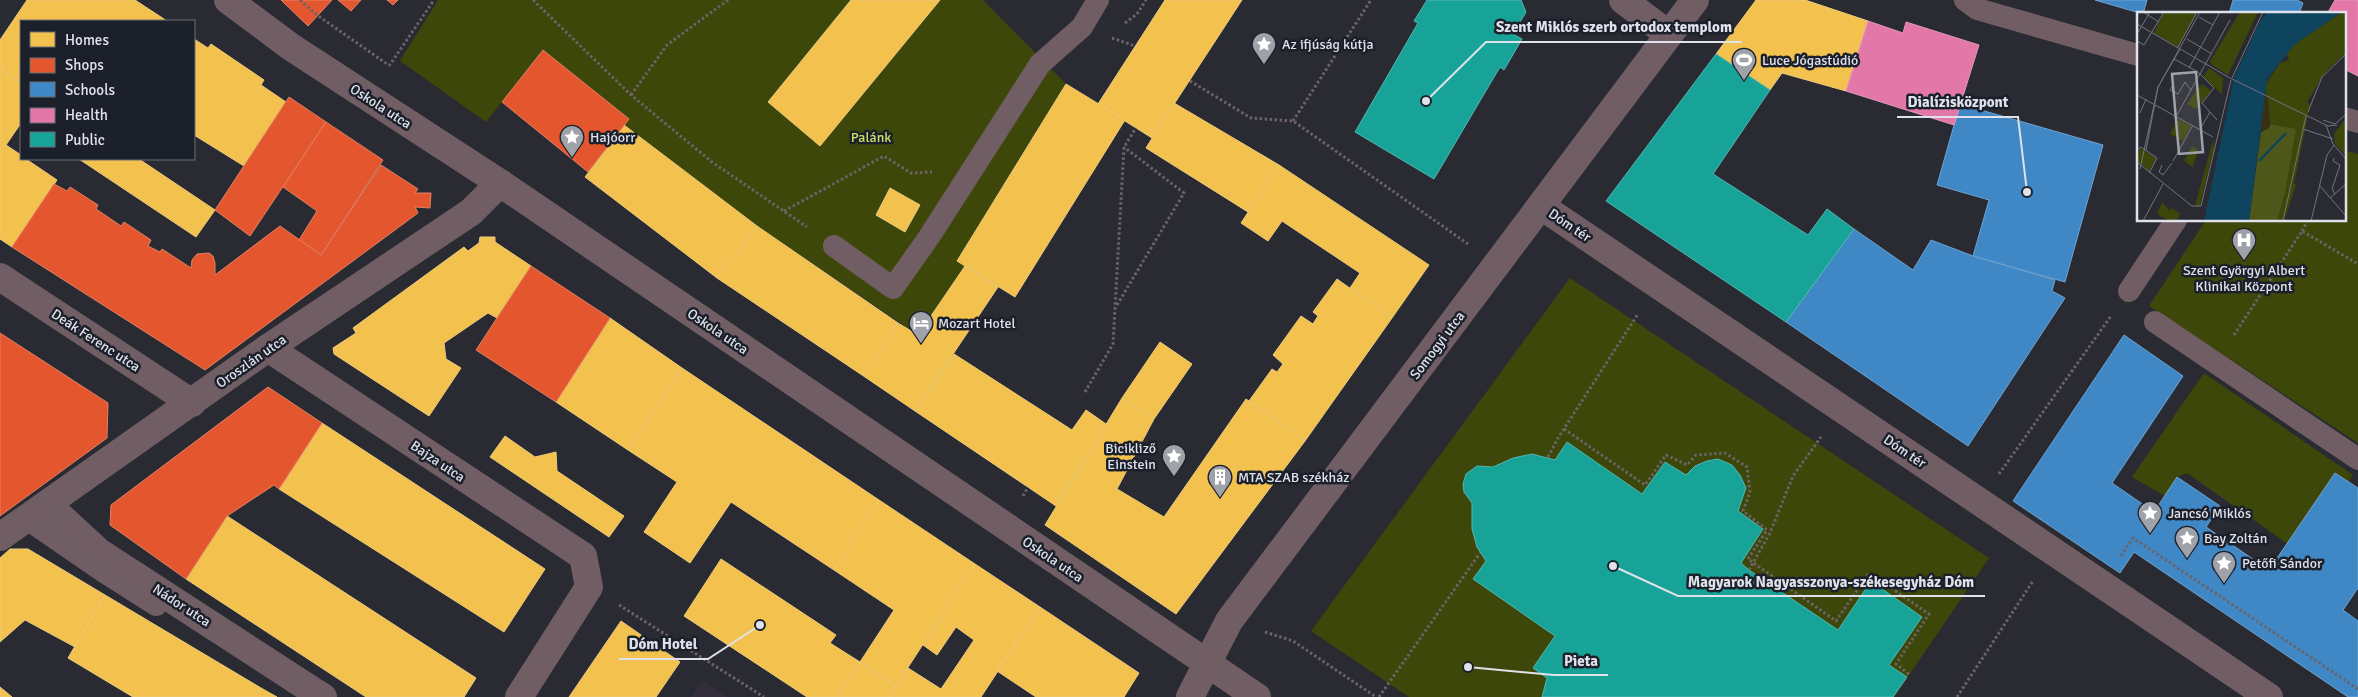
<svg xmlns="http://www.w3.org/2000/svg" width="2358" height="697" font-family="Signika,sans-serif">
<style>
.education{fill:#342d3c}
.green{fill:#3e470a}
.homes{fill:#f2c14e;stroke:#eccb7d}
.shops{fill:#e4572e;stroke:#e28166}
.schools{fill:#3f88c5;stroke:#6fa3d0}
.health{fill:#e377a8;stroke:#e297bc}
.public{fill:#17a398;stroke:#53b6b1}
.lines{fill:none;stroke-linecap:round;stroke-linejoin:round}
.path{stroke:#6c6268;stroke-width:3;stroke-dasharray:2.5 2.5;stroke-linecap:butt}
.service{stroke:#705e64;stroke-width:22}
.pedestrian{stroke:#705e64;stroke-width:28}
.minor{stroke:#705e64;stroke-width:28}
.labels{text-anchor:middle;stroke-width:5;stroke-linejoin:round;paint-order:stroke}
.poi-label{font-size:14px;fill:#dfe2ea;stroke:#1c202b;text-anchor:start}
.street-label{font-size:14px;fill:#dfe2ea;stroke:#1c202b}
.park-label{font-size:14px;fill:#c9e067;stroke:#1c202b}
.inset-river{fill:none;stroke:#0e445d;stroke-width:2.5}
.inset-road{fill:none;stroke:#72747c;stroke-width:1}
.view{fill:#a0a2aa;fill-opacity:0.15;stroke:#a0a2aa;stroke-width:2.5}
.inset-edge{fill:none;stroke:#dfe2ea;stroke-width:2.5}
.leader{fill:none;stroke:#dfe2ea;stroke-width:2}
.callout-dot{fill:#dfe2ea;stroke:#1c202b;stroke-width:2}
.callout-label{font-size:15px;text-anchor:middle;font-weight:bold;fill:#dfe2ea;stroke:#1c202b;stroke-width:5;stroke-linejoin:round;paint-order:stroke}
</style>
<rect width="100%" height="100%" fill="#2a2b32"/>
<path class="education" d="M702 680 728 697H691Z"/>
<g class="green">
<path d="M438 0H983L1066 84 957 261 965 266 918 335 757 226 624 125 629 119 543 50 486 122 400 61Z"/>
<path d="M2344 150 2358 154V443L2149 306 2206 220H2344Z"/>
<path d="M1570 278 1989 558 1894 697H1409L1311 631Z"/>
<path d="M2204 373 2353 475 2302 554 2187 473 2177 477 2165 496 2132 477Z"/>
</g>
<g class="homes">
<path d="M27 0H135L167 21H21V83L0 69V40Z"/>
<path d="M851 0H940L820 146 768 102Z"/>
<path d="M1165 0H1242L1152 138 1098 104Z"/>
<path d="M1756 0H1805L1868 21 1846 91 1782 73 1770 90 1716 54Z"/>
<path d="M194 39 208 48 211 44 264 80 261 85 286 102 244 166 194 135Z"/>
<path d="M0 69 21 83V123L6 145 21 155V159H26L57 180 12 247 0 239Z"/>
<path d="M1066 84 1125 120 1015 297 957 261Z"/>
<path d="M1174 103 1279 165 1248 212 1146 148Z"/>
<path d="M624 125 757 226 717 278 585 177Z"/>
<path d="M79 159H139L215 210 196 237Z"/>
<path d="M1279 165 1429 265 1392 318 1350 288 1360 273 1282 221 1268 241 1241 223Z"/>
<path d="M890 188 920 205 905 232 876 215Z"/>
<path d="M757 226 898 323 862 375 717 278Z"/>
<path d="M480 237H495V242L531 266 497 318 488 313 444 343 446 359 461 368 429 416 334 354 333 348 356 333 353 328 464 247 468 251 479 243Z"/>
<path d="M965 266 998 287 915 411 862 375 898 323 918 335Z"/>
<path d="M1337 279 1392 318 1305 441 1249 401 1272 369 1277 372 1283 364 1273 355 1301 316 1313 324 1318 316 1313 312Z"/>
<path d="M610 318 682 368 628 450 556 402Z"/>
<path d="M1160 342 1192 364 1154 419 1122 398Z"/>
<path d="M954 354 1072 430 1086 410 1106 424 1056 506 915 411Z"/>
<path d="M682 368 879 500 834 570 731 502 690 563 644 532 677 482 628 450Z"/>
<path d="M1122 398 1154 419 1117 489 1164 517 1246 399 1305 441 1176 614 1045 525Z"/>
<path d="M322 423 545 569 504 632 279 489Z"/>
<path d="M505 436 535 457 556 452 557 471 624 516 609 537 490 457Z"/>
<path d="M879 500 975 564 896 686 860 662 894 610 834 570Z"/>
<path d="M227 516 476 678 464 697H366L186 579Z"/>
<path d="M10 549H28L105 595 75 647 25 620 0 642V558Z"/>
<path d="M721 559 836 635 830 643 860 662 838 697H807L684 616Z"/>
<path d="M975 564 1040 607 981 697H889L908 668 941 689 974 640 956 627 937 655 923 645Z"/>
<path d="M105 595 261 688 253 697H133L68 658Z"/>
<path d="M1040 607 1139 673 1124 697H1036L997 671Z"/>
<path d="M621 621 680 662 656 697H569Z"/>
<path d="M860 662 896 686 889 697H838Z"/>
<path d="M0 687 12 697H0Z"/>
<path d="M261 688 277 697H253Z"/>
</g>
<g class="shops">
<path d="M281 0H332L308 26Z"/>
<path d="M338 0H361L351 11Z"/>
<path d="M387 0H398L393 5Z"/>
<path d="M543 50 629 119 588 172 502 102Z"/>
<path d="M289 97 326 122 250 236 215 210Z"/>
<path d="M326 122 383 160 321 255 299 240 317 211 283 187Z"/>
<path d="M381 165 418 189 415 193H431L430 208 415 207 418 213 205 370 12 247 54 184 67 191 70 187 98 205 96 209 121 226 124 222 151 240 148 246 160 252 162 249 191 268 192 260 197 254 209 253 213 256 215 263V275L280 226 321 255Z"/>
<path d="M531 266 610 318 556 402 476 350Z"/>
<path d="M0 333 108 403 107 438 0 516Z"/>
<path d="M268 387 322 423 279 489 274 485 227 516 186 579 110 525 111 505Z"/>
</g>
<g class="schools">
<path d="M2095 0H2147L2143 14Z"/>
<path d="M2233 0H2297L2303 3 2299 14H2229Z"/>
<path d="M1960 104 2103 145 2065 282 1973 256 1989 200 1937 185Z"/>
<path d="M1854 229 1913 270 1931 240 1973 256 2055 280 2052 291 2065 298 1968 446 1786 322Z"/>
<path d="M2124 335 2183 376 2112 483 2154 512 2177 477 2220 506 2206 527 2269 570 2335 473 2358 488V588L2343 610 2358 621V697H2348L2134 552 2120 573 2013 501Z"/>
</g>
<g class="health">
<path d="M2335 0H2358V76L2344 69V14H2327Z"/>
<path d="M1868 21 1903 33 1906 22 1979 45 1954 125 1846 91Z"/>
</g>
<g class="public">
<path d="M1427 0H1521L1526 12 1513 34 1522 39 1504 70 1500 67 1434 179 1355 132 1418 23 1414 21Z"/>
<path d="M1716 54 1770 90 1713 174 1808 235 1827 209 1854 229 1786 322 1606 201Z"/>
<path d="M1567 442 1642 494 1665 462 1686 475 1695 466 1707 461 1718 459 1732 465 1740 475 1746 488 1738 511 1763 529 1741 563 1749 570 1838 630 1871 581 1922 617 1889 665 1907 677 1893 697H1542L1547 678 1533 668 1555 636 1473 579 1486 561 1477 547 1472 529V503L1464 492 1463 484 1466 474 1477 466 1493 467 1513 458 1532 454 1555 460Z"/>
</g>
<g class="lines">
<g class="path">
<path d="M300 0 317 15 387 64"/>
<path d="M533 0 631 95 712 162 807 227"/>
<path d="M1125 23 1137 14 1146 0"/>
<path d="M1112 38 1135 46"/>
<path d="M389 66 434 0"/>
<path d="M1190 81 1251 118 1293 121 1468 244"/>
<path d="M631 95 667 45 728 0"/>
<path d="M1293 121 1371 0"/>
<path d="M784 211 884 156 911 173 932 172"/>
<path d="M2302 231 2308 220"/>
<path d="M1117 305 1184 193 1124 147"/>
<path d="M2234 335 2302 231 2358 264"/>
<path d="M1085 392 1113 344 1124 147 1136 128"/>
<path d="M1564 429 1645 485 1666 455 1687 465 1696 455 1725 453 1747 467 1750 492 1743 511 1767 530 1748 559 1836 621 1869 573 1929 614 1896 664 1910 675"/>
<path d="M1548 457 1558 438 1638 314"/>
<path d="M1999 474 2111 316"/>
<path d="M1023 496 1028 487"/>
<path d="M2121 556 2133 538 2358 689"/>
<path d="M1749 570 1770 533 1793 476 1821 437"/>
<path d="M619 605 764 697"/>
<path d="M1265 632 1293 641 1376 697"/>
<path d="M1379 697 1480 553"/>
<path d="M1957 697 2033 581"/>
</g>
<g class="service">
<path d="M1965 0 1977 9 2138 55"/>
<path d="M2344 118 2358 122"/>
<path d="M834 246 893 288 929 237 1040 64 1082 27 1098 0"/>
<path d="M2129 291 2176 220"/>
<path d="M2155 322 2358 459"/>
<path d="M27 519 101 570 156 605"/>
</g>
<g class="pedestrian">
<path d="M0 277 192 403"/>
<path d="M48 505 99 552 307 687"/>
<path d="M0 537 268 348"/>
<path d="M1207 663 1257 697"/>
</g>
<g class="minor">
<path d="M228 0 291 47 500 183 1207 663"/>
<path d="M1623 0 1668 34"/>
<path d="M500 183 471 212 268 348 583 556 589 587 519 697"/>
<path d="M1541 206 2269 697"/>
<path d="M307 687 323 697"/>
<path d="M1190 697 1229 621 1695 0"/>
</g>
</g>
<defs>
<g id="sight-pin" transform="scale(1.25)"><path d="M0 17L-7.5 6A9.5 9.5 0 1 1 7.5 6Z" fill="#a0a2aa" stroke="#1c202b"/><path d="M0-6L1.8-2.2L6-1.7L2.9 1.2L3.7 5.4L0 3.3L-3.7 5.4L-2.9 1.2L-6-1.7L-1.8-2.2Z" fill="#fff"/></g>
<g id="stadium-pin" transform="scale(1.25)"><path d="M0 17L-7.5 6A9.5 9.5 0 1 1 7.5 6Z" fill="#a0a2aa" stroke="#1c202b"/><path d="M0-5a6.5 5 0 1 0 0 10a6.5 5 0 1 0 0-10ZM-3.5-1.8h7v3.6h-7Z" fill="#fff"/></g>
<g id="hospital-pin" transform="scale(1.25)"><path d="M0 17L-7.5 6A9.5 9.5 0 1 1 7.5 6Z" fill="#a0a2aa" stroke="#1c202b"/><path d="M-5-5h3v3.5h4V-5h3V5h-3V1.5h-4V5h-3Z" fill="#fff"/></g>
<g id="hotel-pin" transform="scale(1.25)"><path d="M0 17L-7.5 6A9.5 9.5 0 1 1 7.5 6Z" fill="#a0a2aa" stroke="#1c202b"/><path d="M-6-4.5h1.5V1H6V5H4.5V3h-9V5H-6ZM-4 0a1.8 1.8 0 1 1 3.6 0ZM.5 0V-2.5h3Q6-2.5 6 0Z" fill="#fff"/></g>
<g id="building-pin" transform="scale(1.25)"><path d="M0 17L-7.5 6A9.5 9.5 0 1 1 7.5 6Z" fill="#a0a2aa" stroke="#1c202b"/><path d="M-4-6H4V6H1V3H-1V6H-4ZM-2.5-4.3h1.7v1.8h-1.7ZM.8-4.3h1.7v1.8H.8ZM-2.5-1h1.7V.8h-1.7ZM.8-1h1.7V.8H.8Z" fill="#fff"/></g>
</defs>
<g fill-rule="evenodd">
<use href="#sight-pin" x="1264" y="44"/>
<use href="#stadium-pin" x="1744" y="60"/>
<use href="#sight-pin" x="572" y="137"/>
<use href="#hospital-pin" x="2244" y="240"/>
<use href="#hotel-pin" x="921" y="323"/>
<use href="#sight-pin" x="1174" y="456"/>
<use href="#building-pin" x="1220" y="477"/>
<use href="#sight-pin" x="2150" y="513"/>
<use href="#sight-pin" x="2187" y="538"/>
<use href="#sight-pin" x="2224" y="563"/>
</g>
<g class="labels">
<g class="poi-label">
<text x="1282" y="49">Az ifjúság kútja</text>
<text x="1762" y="65">Luce Jógastúdió</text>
<text x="590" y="142">Hajóorr</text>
<text x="2244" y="275" text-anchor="middle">Szent Györgyi Albert<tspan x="2244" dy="16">Klinikai Központ</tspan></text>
<text x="938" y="328">Mozart Hotel</text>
<text x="1156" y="453" text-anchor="end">Bicikliző<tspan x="1156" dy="16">Einstein</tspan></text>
<text x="1238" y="482">MTA SZAB székház</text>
<text x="2168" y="518">Jancsó Miklós</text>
<text x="2204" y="543">Bay Zoltán</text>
<text x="2242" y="568">Petőfi Sándor</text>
</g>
<g class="street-label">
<text transform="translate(381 106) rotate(33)" y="5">Oskola utca</text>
<text transform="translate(1570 225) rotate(34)" y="5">Dóm tér</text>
<text transform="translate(718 331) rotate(34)" y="5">Oskola utca</text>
<text transform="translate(96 340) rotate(33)" y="5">Deák Ferenc utca</text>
<text transform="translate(1437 345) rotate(-53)" y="5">Somogyi utca</text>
<text transform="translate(251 361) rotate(-35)" y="5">Oroszlán utca</text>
<text transform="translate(1905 451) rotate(34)" y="5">Dóm tér</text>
<text transform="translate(438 461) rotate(34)" y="5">Bajza utca</text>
<text transform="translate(1053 559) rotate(34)" y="5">Oskola utca</text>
<text transform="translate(182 605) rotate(33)" y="5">Nádor utca</text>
</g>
<g class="park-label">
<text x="871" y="142">Palánk</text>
</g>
</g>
<g transform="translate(2137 12)">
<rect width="209" height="209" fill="#2a2b32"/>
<path d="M27 0H60L41 35 17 21ZM103 0H121L91 63 75 53 73 49ZM205 0H209V41L189 59 170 90 173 93 157 172 159 173 147 209H140L148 181 149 115 133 112 128 73 143 51 152 48 150 41 158 32ZM72 56 86 66 85 82 66 65ZM65 72 74 79 59 97 50 92 59 79 58 74 62 76ZM209 106V144L198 132 197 122ZM41 107 54 114 46 129 33 122ZM76 128 77 135 63 193 58 194ZM55 134 61 138 56 155 47 149ZM3 136 19 146 12 159 0 148ZM25 191 32 197 30 201 35 196 43 201 41 207 32 209 20 202Z" fill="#3e470a"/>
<path d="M133 112 159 117 148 181 140 209H112L124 120 132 116Z" fill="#4d5719"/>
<path d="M127 82 131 86 133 112 132 116 124 120Z" fill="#373015"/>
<path d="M131 0H205L158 32 130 67 112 209H67L97 66 123 9Z" fill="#0e445d"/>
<path class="inset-river" d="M122 149 149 121"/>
<path class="inset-road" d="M6 0 22 10M62 5 76 13M0 12 93 66 191 114 200 113M0 22 13 0M50 27 75 42M0 29 7 33 27 0M41 35 60 0M37 47 61 60 77 76 65 91 80 108M52 56 83 0M95 66 126 0M36 73 33 78 41 82 48 70 54 78M0 83 76 125M171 100 185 65 209 42M3 101 9 87M40 103 93 8M186 108 198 112 209 102M189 113 196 132 209 147M63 117 73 100M166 117 196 127M0 138 4 135 20 146 12 161M9 138 21 75 43 37M197 146 196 149 203 153 195 177 198 182M36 149 56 113M0 150 55 194H64L94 68M25 153 22 160 26 163 35 151M3 157 21 75 63 0M183 174 209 204M193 186 209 172M6 209 26 172M146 209 169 104M174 209 190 143 197 133"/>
<path class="view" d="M59 60 66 140 42 142 35 62Z"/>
<rect width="209" height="209" class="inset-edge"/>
</g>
<path class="leader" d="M1426 101L1486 42H1742M2027 192L2018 117H1897M1613 566L1678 596H1985M760 625L708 659H619M1468 667L1554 675H1608"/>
<g class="callout-dot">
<circle cx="1426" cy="101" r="5"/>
<circle cx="2027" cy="192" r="5"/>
<circle cx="1613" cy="566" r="5"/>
<circle cx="760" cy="625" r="5"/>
<circle cx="1468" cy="667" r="5"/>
</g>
<g class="callout-label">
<text x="1614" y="32">Szent Miklós szerb ortodox templom</text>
<text x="1958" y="107">Dialízisközpont</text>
<text x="1831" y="587">Magyarok Nagyasszonya-székesegyház Dóm</text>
<text x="663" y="649">Dóm Hotel</text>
<text x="1581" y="666">Pieta</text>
</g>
<rect x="20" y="20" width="175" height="140" fill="#1c202b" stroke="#6a6e77"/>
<rect x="30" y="32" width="25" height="15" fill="#f2c14e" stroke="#6a6e77"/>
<text x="65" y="45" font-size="15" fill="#dfe2ea">Homes</text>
<rect x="30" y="58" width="25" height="15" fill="#e4572e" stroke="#6a6e77"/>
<text x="65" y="70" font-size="15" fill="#dfe2ea">Shops</text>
<rect x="30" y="82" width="25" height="15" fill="#3f88c5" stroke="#6a6e77"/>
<text x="65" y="95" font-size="15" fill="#dfe2ea">Schools</text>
<rect x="30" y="108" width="25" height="15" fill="#e377a8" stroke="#6a6e77"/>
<text x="65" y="120" font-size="15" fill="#dfe2ea">Health</text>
<rect x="30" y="132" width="25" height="15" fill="#17a398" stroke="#6a6e77"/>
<text x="65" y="145" font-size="15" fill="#dfe2ea">Public</text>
</svg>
